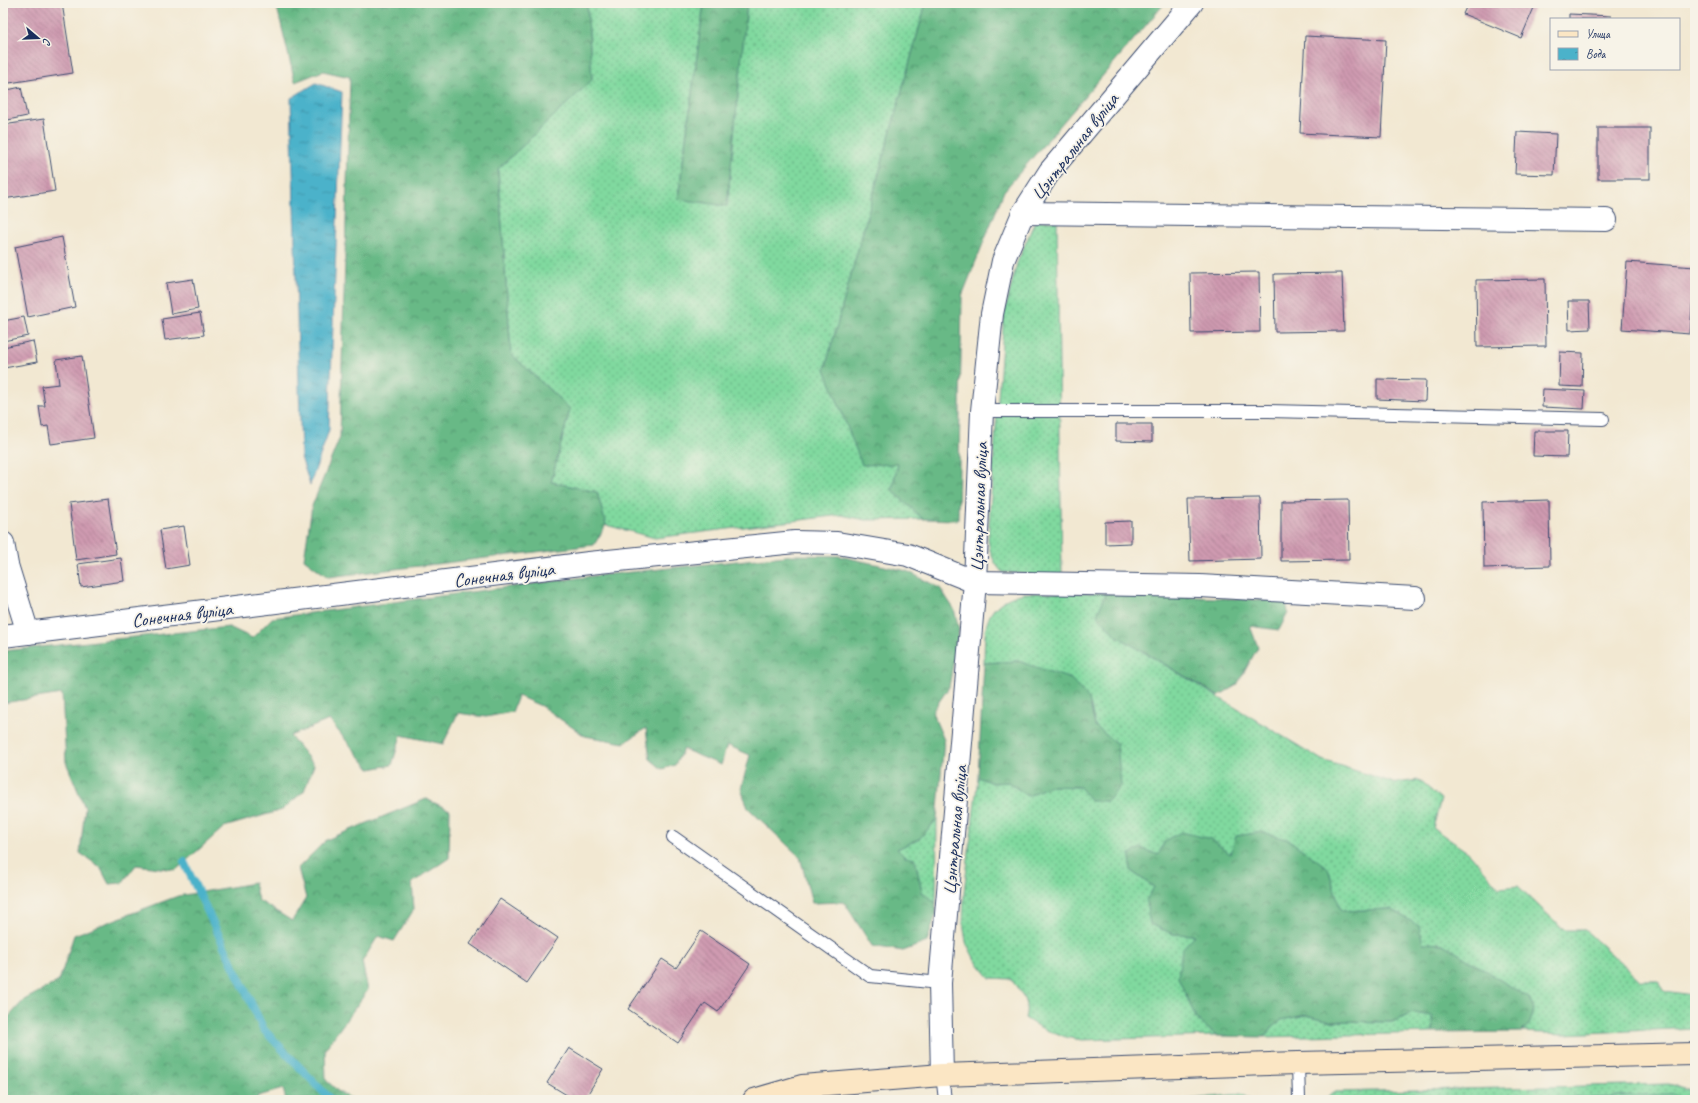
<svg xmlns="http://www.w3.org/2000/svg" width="1698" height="1103" font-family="Caveat,sans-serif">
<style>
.grass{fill:url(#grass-dots);stroke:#4e847e}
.forest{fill:url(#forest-crowns);stroke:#427472}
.green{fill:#80d99f;stroke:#4e847e}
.water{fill:url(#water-ripples);stroke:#337094}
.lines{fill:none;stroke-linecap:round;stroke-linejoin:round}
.stream{stroke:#4bb2ca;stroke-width:8}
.building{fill:url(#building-back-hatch)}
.service-casing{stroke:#3b4b6f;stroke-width:14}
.minor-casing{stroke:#3b4b6f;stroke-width:24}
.secondary-casing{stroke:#3b4b6f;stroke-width:24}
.service{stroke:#fff;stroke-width:12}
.minor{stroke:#fff;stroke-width:22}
.secondary{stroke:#fbe6c4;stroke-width:22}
.labels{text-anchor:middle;stroke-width:3.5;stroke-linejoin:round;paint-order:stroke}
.street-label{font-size:19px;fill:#1b2f5e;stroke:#f7f3e8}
</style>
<defs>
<pattern id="grass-dots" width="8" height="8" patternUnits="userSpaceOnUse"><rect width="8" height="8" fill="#80d99f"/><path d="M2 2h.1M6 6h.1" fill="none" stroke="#68b085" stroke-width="1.8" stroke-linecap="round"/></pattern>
<pattern id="forest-crowns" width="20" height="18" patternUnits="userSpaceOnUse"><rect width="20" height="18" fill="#68b986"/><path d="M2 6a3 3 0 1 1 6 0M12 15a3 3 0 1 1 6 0" fill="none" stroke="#559771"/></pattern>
<pattern id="water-ripples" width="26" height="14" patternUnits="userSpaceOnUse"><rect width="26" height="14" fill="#4bb2ca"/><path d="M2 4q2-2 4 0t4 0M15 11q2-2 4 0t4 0" fill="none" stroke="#3e91a7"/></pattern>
<pattern id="building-back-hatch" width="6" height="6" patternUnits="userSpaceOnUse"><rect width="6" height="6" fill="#cf9ab0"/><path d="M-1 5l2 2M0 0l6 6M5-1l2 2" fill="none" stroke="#a77e92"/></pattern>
</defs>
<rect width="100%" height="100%" fill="#f7f3e8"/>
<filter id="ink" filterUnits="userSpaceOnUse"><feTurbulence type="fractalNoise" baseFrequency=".025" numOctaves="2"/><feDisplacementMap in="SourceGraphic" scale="8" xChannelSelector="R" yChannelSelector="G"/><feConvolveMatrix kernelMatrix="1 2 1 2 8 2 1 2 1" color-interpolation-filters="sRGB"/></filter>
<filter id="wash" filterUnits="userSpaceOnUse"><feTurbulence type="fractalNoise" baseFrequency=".012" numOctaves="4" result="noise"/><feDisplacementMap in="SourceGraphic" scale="16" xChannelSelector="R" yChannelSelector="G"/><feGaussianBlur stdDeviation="0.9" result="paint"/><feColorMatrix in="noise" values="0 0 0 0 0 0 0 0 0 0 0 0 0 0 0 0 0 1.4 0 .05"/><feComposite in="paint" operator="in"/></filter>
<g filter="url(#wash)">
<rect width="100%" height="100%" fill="#f2e8d2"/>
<g class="grass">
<path d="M587 3H704L678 198 727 205 747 3H926L825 369 898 464 892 490 923 519 866 520 841 515 655 538 606 525 597 492 551 482 570 409 511 354 498 169 592 80Z"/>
<path d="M1035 221H1057L1062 577 1002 572C993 562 990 553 988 539L1004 315 1017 263Z"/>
<path d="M1024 593H1106L1117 636 1322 760 1394 783 1419 780 1441 799 1433 828 1470 854 1499 888 1518 886 1564 930H1585L1641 981H1658L1664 991 1693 995 1691 1006 1695 1009V1028L1564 1034 1522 1032 1530 1023 1443 944 1422 943 1391 909 1341 911 1328 868 1230 854 1211 839 1165 841 1158 855 1131 871 1154 887 1173 934 1195 935 1196 1018 1216 1036 1082 1040C1060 1037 1044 1031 1025 1018 1030 1002 1020 992 1011 979L990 978 975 960 966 942 963 923 964 892 978 777 992 783 1008 782 1028 796 1049 786 1080 787 1117 744 1095 726 1089 699 1018 661 984 663C985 626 982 604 1024 593Z"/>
<path d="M937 819 936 903 922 892 915 860 905 857 897 849 919 839Z"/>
<path d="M1413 1013 1432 1016 1433 1033 1263 1037 1281 1020 1306 1015 1331 1021 1392 1022Z"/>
<path d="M1669 1084 1691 1090 1695 1093V1100H1681L1673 1094 1528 1100H1323L1334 1092Z"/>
<path d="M1241 1094 1251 1100H1182Z"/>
</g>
<g class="forest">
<path d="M276 3H587L592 80 498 169 511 354 570 409 551 482 597 492 606 525 594 545 328 577 304 559 312 506 340 437 350 77 323 71 295 82Z"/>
<path d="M704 3H747L727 206 678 199Z"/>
<path d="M926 3H1165L1004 191 962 296 958 520 923 519 892 490 898 464 862 465 825 369Z"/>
<path d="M795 555 839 556 907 571 940 588 954 609 959 630 949 687 932 712 944 740 937 819 919 839 897 849 905 857 915 859 922 892 936 903 935 917 927 942 903 951 872 946 844 902 812 903 800 857 748 808 741 789 750 755 727 745 721 765 683 749 675 765 662 769 650 759 646 728 624 743 585 736 541 706 518 696 512 712 486 717 458 713 443 744 401 735 392 765 370 769 329 720 290 736 314 765 304 791 282 810 224 827 176 870 136 865 122 883 109 884 100 867 80 853 85 808 66 762 62 694 3 703V651L229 627 252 638 272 618 593 576Z"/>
<path d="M1106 593 1286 601 1288 613 1279 630 1250 626 1258 647 1237 685 1218 696 1117 636 1097 615Z"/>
<path d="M1018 661 1071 679 1089 699 1095 726 1117 744 1121 785 1108 801H1091L1080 787 1049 786 1028 796 1008 782 992 783 978 777 984 663Z"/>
<path d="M426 799 450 810 449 858 412 883 414 909 394 941 378 936 362 962 368 990 325 1049 326 1080 339 1092 354 1100H286L283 1089 258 1096 256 1100H3V1023L24 1000 59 981 74 935 178 896 254 883 258 900 292 921 306 898 298 868 326 840Z"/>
<path d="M1181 832 1211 839 1230 854 1236 836 1262 832 1289 840 1328 868 1341 911 1391 909 1419 926 1423 943 1443 944 1529 998 1534 1010 1530 1023 1522 1032 1433 1033 1432 1016 1413 1013 1392 1022 1331 1021 1306 1015 1281 1020 1263 1037 1216 1036 1196 1018 1178 977 1182 949 1195 935 1173 934 1150 924 1146 901 1154 887 1131 871 1130 854 1141 848 1158 855 1165 841Z"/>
</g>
<path class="green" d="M1673 1094 1681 1100H1528Z"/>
<path class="water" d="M316 83 342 92 329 430 310 485 301 457 291 98Z"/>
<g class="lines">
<path class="stream" d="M184 862 264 1030 331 1100"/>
</g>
<g id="blocks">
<g class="building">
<path d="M9 3H62L73 73 3 84V4Z"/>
<path d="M1468 3H1536L1521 38 1463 14Z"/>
<path d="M1565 3H1594V6L1565 4Z"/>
<path d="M1569 14 1611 16V19H1569Z"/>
<path d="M1305 36 1386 40 1381 137 1300 133Z"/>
<path d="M21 87 27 116 3 121V91Z"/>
<path d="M44 119 55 191 3 199V125Z"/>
<rect x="1598" y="128" width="52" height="51"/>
<path d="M1517 132 1556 134 1554 175 1515 174Z"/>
<path d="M62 237 75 307 28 317 15 247Z"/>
<path d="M1627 262 1695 267 1690 334 1622 329Z"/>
<path d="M1259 272 1260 332 1191 333 1190 273Z"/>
<path d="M1342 273 1344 331 1275 332 1274 274Z"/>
<path d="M193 279 198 309 171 314 166 283Z"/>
<path d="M1545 279 1546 346 1477 347 1476 280Z"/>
<path d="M1568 301H1589L1590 329 1569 330Z"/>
<path d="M200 313 204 335 165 340 162 319Z"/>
<path d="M24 317 28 336 3 341V321Z"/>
<path d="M33 341 37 362 4 368 3 347Z"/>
<path d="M1560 352 1583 353 1582 387 1559 386Z"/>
<path d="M82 356 94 438 51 444 48 426 42 427 39 406H45L42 386 59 384 56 360Z"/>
<path d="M1377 379 1426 380 1425 401 1377 399Z"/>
<path d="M1543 389 1585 391 1584 409 1542 407Z"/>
<path d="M1116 424H1152V442L1116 441Z"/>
<path d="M1534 431H1568L1567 457 1533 456Z"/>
<path d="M1260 498 1261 559 1190 561 1188 499Z"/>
<path d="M108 499 116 554 76 560 69 504Z"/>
<path d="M1348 500 1349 560 1281 561V501Z"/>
<path d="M1549 500 1550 566 1484 568 1483 502Z"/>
<path d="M1131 521V543L1105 544V522Z"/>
<path d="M184 526 190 565 166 569 160 530Z"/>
<path d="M121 558 124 581 81 587 78 564Z"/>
<path d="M500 899 558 938 527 983 470 944Z"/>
<path d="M701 931 750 964 718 1012 705 1003 678 1043 628 1009 662 959 676 968Z"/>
<path d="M569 1048 603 1069 584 1100H575L547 1083Z"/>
</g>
</g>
</g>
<g filter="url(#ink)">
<use href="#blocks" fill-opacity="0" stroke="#3b4b6f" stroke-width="1"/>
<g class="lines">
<g class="service-casing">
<g id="service">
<path d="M982 411H1269L1603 419"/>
<path d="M673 837 870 976 940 983"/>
<path d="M1298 1063 1299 1100"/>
<path d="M942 1075 945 1100"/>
</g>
</g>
<g class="minor-casing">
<g id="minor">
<path d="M1023 213 1606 220"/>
<path d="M3 543 7 565 28 633"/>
<path d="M3 636 589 563 795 542 837 543 908 555 975 582 1200 586 1415 598"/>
<path d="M942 1075 940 983 975 582 982 411 992 314 1003 261 1023 213 1050 171 1192 3"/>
</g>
</g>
<g class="secondary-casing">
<path id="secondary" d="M754 1100 802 1086 942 1075 1298 1063 1695 1054"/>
</g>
<use href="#service" class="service"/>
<use href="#minor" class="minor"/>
<use href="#secondary" class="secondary"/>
</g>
</g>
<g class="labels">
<g class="street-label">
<text transform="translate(1074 146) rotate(-52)" y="7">Цэнтральная вуліца</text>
<text transform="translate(978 507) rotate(-88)" y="7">Цэнтральная вуліца</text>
<text transform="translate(504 574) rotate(-7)" y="7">Сонечная вуліца</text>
<text transform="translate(182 614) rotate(-7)" y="7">Сонечная вуліца</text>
<text transform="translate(954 830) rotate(-85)" y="7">Цэнтральная вуліца</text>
</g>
</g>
<rect width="1698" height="1103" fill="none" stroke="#f7f3e8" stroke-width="16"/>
<rect x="1550" y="18" width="130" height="52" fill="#f7f3e8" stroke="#9fa5b1"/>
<rect x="1558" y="31" width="20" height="6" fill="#fbe6c4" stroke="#9fa5b1"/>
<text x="1586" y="38" font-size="12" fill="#1b2f5e">Улица</text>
<rect x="1558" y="48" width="20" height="12" fill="url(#water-ripples)" stroke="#9fa5b1"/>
<text x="1586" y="58" font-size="12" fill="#1b2f5e">Вода</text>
<g transform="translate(38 38) rotate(109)" stroke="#f7f3e8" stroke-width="3" paint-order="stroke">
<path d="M0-3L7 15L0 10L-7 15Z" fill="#1b2f5e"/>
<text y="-6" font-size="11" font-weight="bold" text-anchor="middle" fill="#1b2f5e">С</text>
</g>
</svg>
